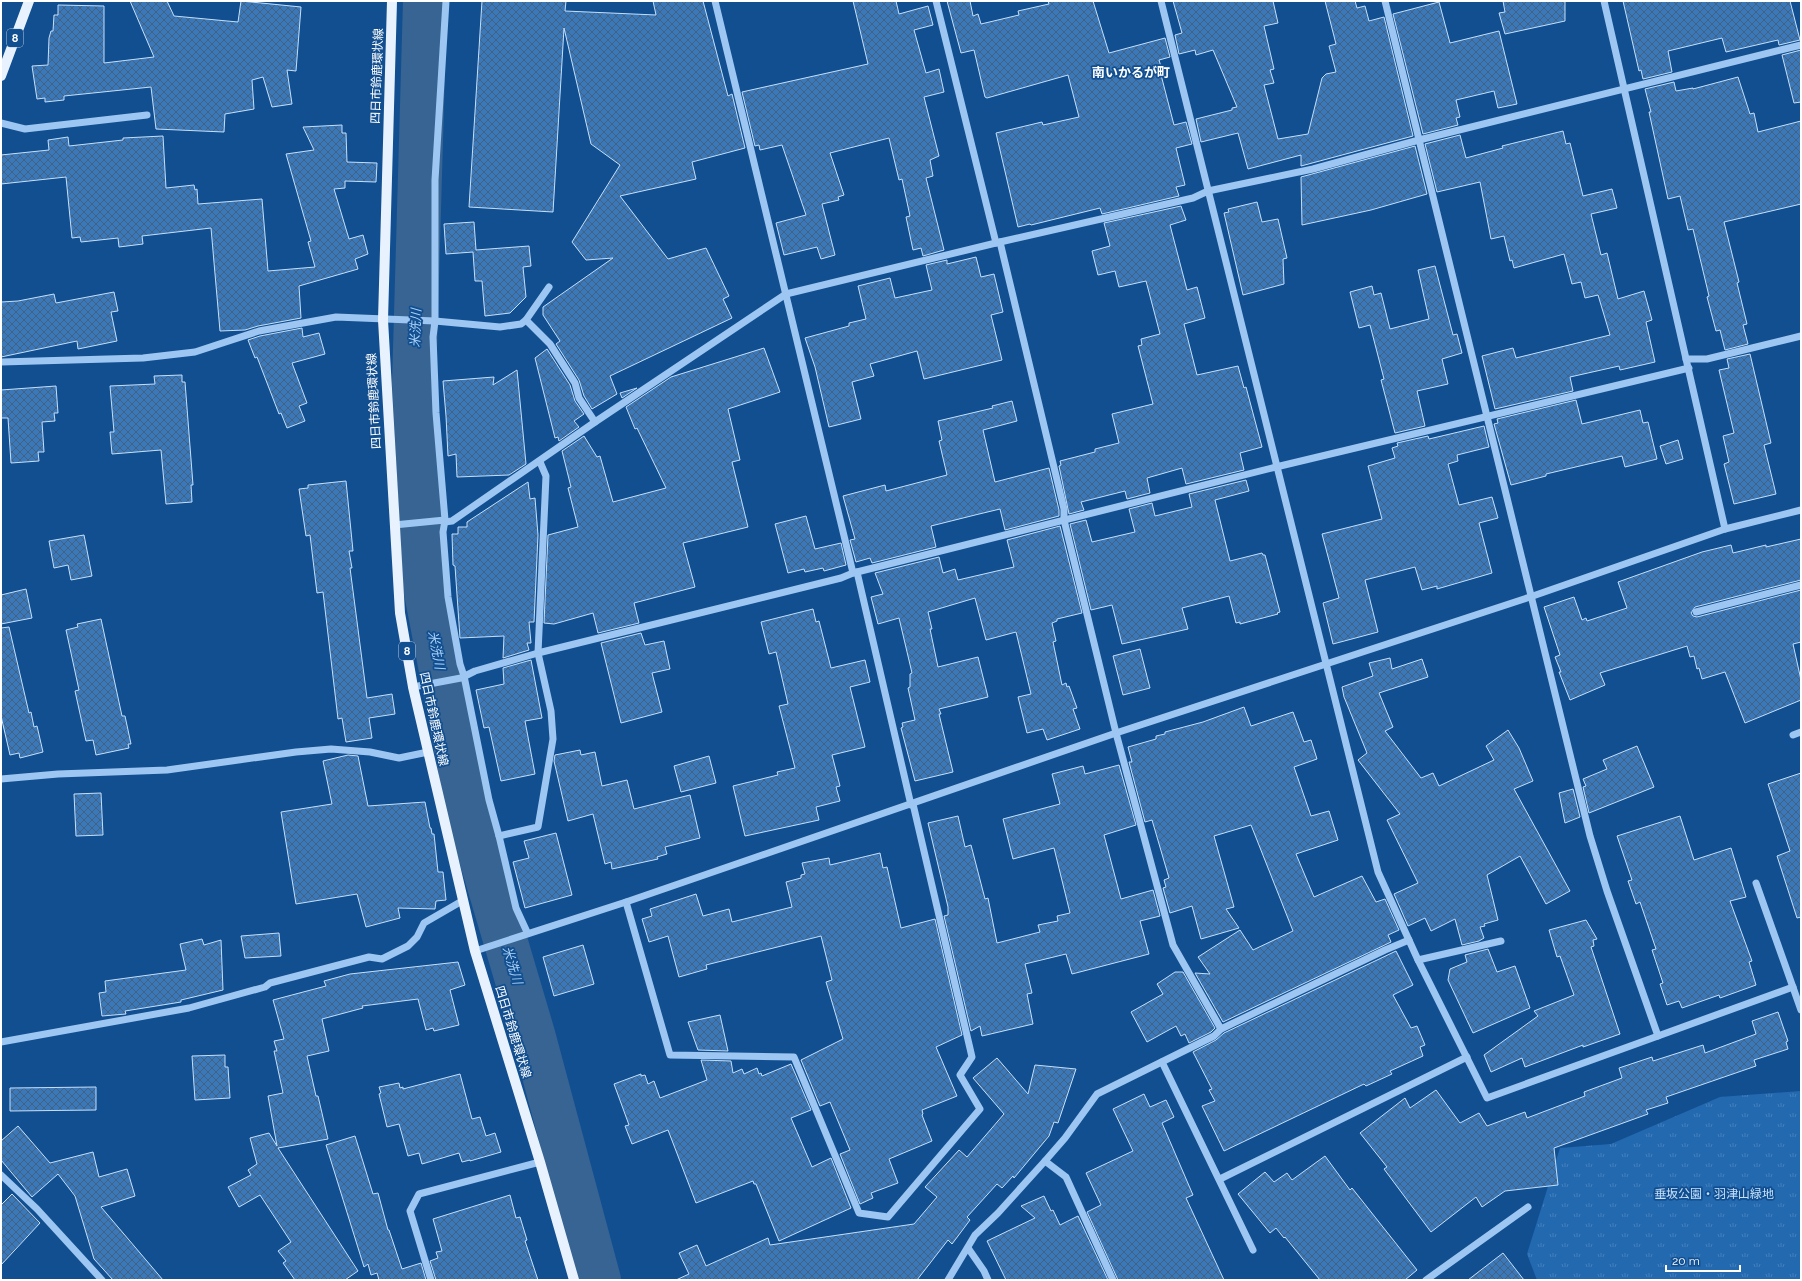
<svg xmlns="http://www.w3.org/2000/svg" width="1802" height="1281" font-family="Raleway,'Noto Sans JP',sans-serif">
<style>
.park{fill:url(#park-tufts)}
.lines{fill:none;stroke-linecap:round;stroke-linejoin:round}
.river{stroke:#376493;stroke-width:44}
.building{fill:url(#building-cross-hatch);stroke:#c4e0fd}
.minor{stroke:#9dc7f2;stroke-width:7}
.major{stroke:#e8f2ff;stroke-width:10}
.labels{text-anchor:middle;stroke-width:3.5;stroke-linejoin:round;paint-order:stroke}
.shield{fill:#124f90;stroke:#b8cade;stroke-width:1}
.shield-label{font-size:11px;font-weight:bold;fill:#fff}
.street-label{font-size:12px;fill:#fff;stroke:#124f90}
.park-label{font-size:12px;fill:#c4e0fd;stroke:#124f90}
.neighbourhood-label{font-size:13px;font-weight:bold;fill:#fff;stroke:#124f90}
.water-label{font-size:13px;font-style:italic;fill:#a9d1f9;stroke:#124f90}
</style>
<defs>
<pattern id="park-tufts" width="24" height="20" patternUnits="userSpaceOnUse"><rect width="24" height="20" fill="#2369b0"/><path d="M3 7l-1-3M5 7V3M7 7l1-3M15 17l-1-3M17 17v-4M19 17l1-3" fill="none" stroke="#4480bc"/></pattern>
<pattern id="building-cross-hatch" width="8" height="8" patternUnits="userSpaceOnUse"><rect width="8" height="8" fill="#3a78b9"/><path d="M0 0l8 8M0 8l8-8" fill="none" stroke="#436282"/></pattern>
</defs>
<rect width="100%" height="100%" fill="#124f90"/>
<path class="park" d="M1801 1091V1280H1537L1527 1254 1560 1148 1611 1144 1720 1097Z"/>
<g class="lines">
<path class="river" d="M425 1 414 384 425 587 470 821 533 1034 599 1280"/>
</g>
<g class="building">
<path d="M130 1H167L174 16 238 22 241 1 301 7 296 71 287 70 292 104 272 107 263 77 252 80 254 109 225 114 224 132 156 129 151 87 64 96V100L45 102V98L37 99 32 66 48 65 49 38 51 31H53L54 15H58V5L104 6V63L154 57Z"/>
<path d="M482 1H566L565 11 656 15 653 1H703L728 96 732 94 745 148 692 162 696 179 620 196 668 259 706 248 729 296 723 299 732 318 610 376 617 394 592 409 584 396 579 380 556 344 560 341 543 315V307L613 258 586 260 572 242 620 165 591 144 564 28 553 212 469 207Z"/>
<path d="M853 1H896L899 14 928 6 933 25 914 30 926 73 939 69 944 92 924 97 939 156 930 160 933 176 926 178 944 250 923 256 921 248 913 250 906 217 910 216 902 179 899 180 889 138 830 153 844 195 838 197 839 200 822 204 835 255 821 259 817 247 784 255 776 223 806 215 782 145 760 150 759 145 755 146 742 92 868 64Z"/>
<path d="M947 1H970L973 16 978 14 981 24 1019 15 1018 11 1049 4 1048 1H1093L1109 53 1165 38 1170 57 1159 60 1162 70 1160 71 1174 125 1186 122 1192 144 1176 148 1185 185 1176 187 1179 196 1102 214 1100 208 1031 225 1030 224 1018 227 996 133 1042 122 1043 125 1079 117 1068 75 987 98 985 97 974 50 961 53Z"/>
<path d="M1173 1H1273L1278 23 1264 26 1274 69 1270 70 1274 83 1264 85 1278 139 1308 134 1322 78 1326 74 1336 72 1329 46 1336 44 1325 1H1355L1357 8 1365 6 1369 21 1384 17 1413 136 1301 166V155L1248 169 1238 133 1201 142 1196 119 1232 110V108L1237 107 1213 50 1196 55 1195 50 1179 54 1175 35 1182 33Z"/>
<path d="M1503 1H1565V21L1505 34 1499 13 1505 12Z"/>
<path d="M1623 1H1790L1800 40 1779 45 1778 40 1726 52 1722 38 1668 51 1672 72 1643 79 1641 70 1639 71Z"/>
<path d="M1439 2 1450 43 1499 31 1517 104 1498 108 1494 91 1456 100 1460 117 1456 118 1458 125 1423 134 1393 14Z"/>
<path d="M1801 50V102L1794 103 1782 55Z"/>
<path d="M1738 77 1750 114 1754 113 1758 132 1801 121V204L1724 222 1739 282 1737 283 1747 324 1743 325 1748 344 1725 350 1720 330 1716 331 1707 297 1709 296 1693 229 1688 230 1680 196 1668 199 1649 112H1651L1645 89 1674 82 1676 91 1693 88V89Z"/>
<path d="M342 125V133H346L347 162 377 163 376 182 345 181V188L334 189 349 239 363 235 368 254 355 259 358 269 299 286 301 318 258 326 245 330 220 331 211 228 142 236 143 244 119 247 118 238 81 242 80 237 72 238 66 177 1 184V155L49 150 48 140 68 137 69 146 123 140V138L163 136 166 188 194 185 195 190 197 189 198 204 262 199 268 271 315 267 308 242 311 241 286 154 314 150 303 127Z"/>
<path d="M1563 131 1566 144 1570 143 1583 196 1612 189 1617 208 1591 214 1601 255 1607 253 1618 299 1644 291 1652 320 1646 322 1655 362 1620 370 1619 366 1570 377 1573 391 1495 409 1482 356 1513 348 1516 358 1610 335 1598 295 1585 298 1581 282 1572 284 1564 254 1514 268 1512 260 1510 261 1504 236 1491 239 1480 182 1437 192 1425 144 1460 135 1466 158 1503 148 1502 146Z"/>
<path d="M1415 146 1427 194 1371 210 1302 225 1301 177Z"/>
<path d="M1257 202 1262 222 1278 219 1287 258 1283 259 1284 284 1243 295 1224 213 1229 212 1228 209Z"/>
<path d="M1181 206 1186 220 1170 225 1187 290 1197 287 1205 318 1184 324 1197 375 1238 366 1244 388 1246 387 1262 447 1240 453 1244 470 1186 484 1182 468 1147 478 1150 493 1127 499 1125 491 1081 502 1084 510 1069 514 1059 466 1061 465 1060 461 1095 452V449L1119 443 1112 414 1153 404 1138 346 1142 345 1141 339 1160 334 1146 281 1119 287 1115 271 1098 275 1092 251 1110 246 1104 223Z"/>
<path d="M474 222 476 250 529 246 531 266 523 267 526 297 510 313 485 316 482 281H475L473 252 446 254 444 224Z"/>
<path d="M976 257 981 277 994 274 1003 312 991 315 1002 360 924 379 917 351 870 364 874 376 852 382 861 419 829 427 815 367 805 338 849 326V323L866 319 858 286 890 278 895 298 932 290 926 265 947 260V264Z"/>
<path d="M1435 266 1453 335 1457 334 1462 353 1442 359 1448 384 1417 391 1425 426 1395 433 1381 380 1384 379 1370 325 1359 328 1350 292 1372 286 1374 295 1381 293 1390 329 1429 319 1418 270Z"/>
<path d="M114 292 118 311 111 312 117 341 78 349 77 341 1 357V302L18 301 54 294 56 303Z"/>
<path d="M302 328 303 337 319 333 325 354 292 363 307 403 299 406 305 421 287 428 281 413 279 414 257 357 255 358 248 340 260 336Z"/>
<path d="M764 348 780 392 728 409 740 460 732 462 748 527 683 543 695 587 634 603 639 623 598 633 593 613 554 624 544 623 548 535 578 527 568 488 571 487 562 451 584 436 597 457 600 456 613 502 666 488 637 428 635 429 626 407 671 377Z"/>
<path d="M547 349 570 385 575 401 584 414 574 421 579 427 559 441 558 437 555 438 535 358Z"/>
<path d="M1750 354 1771 443 1764 445 1776 494 1734 504 1724 464 1729 462 1723 436 1734 433 1719 370 1729 368 1727 359Z"/>
<path d="M517 370 526 464 509 475 457 477 456 454 448 456 446 416 443 381 494 377 493 385Z"/>
<path d="M182 375V382H185L193 485H191L192 502 166 504 161 450 112 454 110 432H114L110 386 155 384 154 376Z"/>
<path d="M56 386 58 413H54L55 421 42 422 44 452H38L39 461 11 463 8 418H1V390Z"/>
<path d="M637 388 622 398 620 393Z"/>
<path d="M1576 400 1582 424 1640 410 1643 423 1648 422 1657 459 1625 467 1622 456 1546 474V476L1511 485 1494 424 1498 423 1497 419Z"/>
<path d="M1012 401 1017 421 983 430 995 482 1049 468 1059 510V516L1005 530 1000 509 975 515 931 526 936 547 872 563 870 558 856 562 850 540 855 539 843 496 885 485 886 491 947 475 939 441 942 440 938 421 993 408 992 406Z"/>
<path d="M1484 426 1489 447 1457 455 1458 461 1448 464 1459 505 1492 497 1498 518 1479 523 1492 573 1437 589V586L1422 590 1415 567 1365 580 1378 632 1333 644 1323 603 1339 598 1322 534 1382 519 1368 466 1395 458 1392 448 1398 446 1397 443 1428 436 1429 439Z"/>
<path d="M1678 440 1683 459 1666 464 1660 446Z"/>
<path d="M1246 480 1249 491 1215 500 1230 561 1262 553 1263 555H1265L1280 612 1277 613 1278 614 1240 624V622L1236 623 1229 596 1182 608 1188 629 1122 644 1112 605 1091 610 1070 524 1086 520 1092 542 1135 532 1129 509 1152 503 1155 516 1192 507 1189 494Z"/>
<path d="M346 481 353 551H349L352 568H350L367 698 392 694 395 714 369 718 372 738 346 742 342 718 338 719 323 592 317 593 310 535 306 536 299 489 308 488V485Z"/>
<path d="M528 482 530 499 535 498 538 535 534 622H529L531 643H527L529 650 503 658 504 636 460 638 455 566 453 565 452 534H458V527H467V522Z"/>
<path d="M806 516 815 549 841 543 846 565 824 571 823 568 805 572 804 569 788 573 775 524Z"/>
<path d="M1060 526 1082 613 1057 619V621L1052 623 1056 641 1053 642 1062 685 1066 683 1067 687 1069 686 1077 708 1073 709 1080 729 1047 740 1043 729 1027 733 1018 697 1031 694 1016 632 986 640 975 598 928 612 932 629H930L938 667 978 657 988 697 939 709 941 714H939L953 772 915 781 901 728 903 727 902 723 915 720 908 688 910 687V674L912 673 899 618 878 624 871 597 883 594 875 573 939 557 943 573 955 569 958 580 1014 567 1007 540Z"/>
<path d="M84 535 92 576 71 580 68 565 54 568 49 541Z"/>
<path d="M1801 539V580L1695 607 1691 613 1693 616 1697 617 1801 590V642L1793 644 1801 680V700L1745 723 1725 672 1702 679 1699 668 1697 669 1694 656 1690 657 1687 646 1600 673 1605 685 1570 700 1559 672H1561L1555 657 1560 655 1544 607 1574 597 1582 620 1586 618 1587 621 1627 608 1618 582 1702 552 1731 545 1733 553 1766 545V547Z"/>
<path d="M26 589 32 618 1 624V595Z"/>
<path d="M813 609 816 622 819 621 831 668 865 660 870 682 850 687 865 747 832 755 840 786 836 787 840 801 816 807 819 820 745 836 733 786 778 775 777 772 795 768 779 706 788 704 776 652 769 654 761 622Z"/>
<path d="M101 619 122 716H125L131 744H128L129 748 96 755 93 740 86 741 75 691 79 690 66 630 78 627 77 624Z"/>
<path d="M9 627 29 713 31 712 34 727 37 726 43 752 20 758 19 753 10 755 1 716V628Z"/>
<path d="M641 633 645 645 664 641 670 669 652 673 662 712 621 723 601 643Z"/>
<path d="M1140 649 1150 688 1123 695 1113 656Z"/>
<path d="M1390 658 1392 669 1422 659 1428 677 1379 693 1393 727 1385 731 1421 778 1433 773 1439 786 1494 760 1486 746 1508 730 1519 748 1533 781 1514 789 1570 891 1546 904 1520 856 1487 875 1498 920 1484 924 1485 926 1480 927 1484 938 1479 941 1462 945 1455 919 1431 931 1425 918 1408 926 1394 894 1418 883 1387 820 1400 814 1358 760 1367 753 1344 697 1342 687 1373 676 1369 663Z"/>
<path d="M531 660 542 718 525 721 535 774 501 781 489 727 484 728 476 690 504 684 503 668Z"/>
<path d="M1244 707 1251 726 1293 712 1304 742 1311 740 1317 759 1294 767 1311 816 1329 811 1338 840 1296 854 1314 897 1362 876 1376 902 1385 899 1399 930 1388 935 1391 942 1223 1022 1195 973 1210 974 1198 957 1240 930 1253 950 1293 931 1251 825 1214 836 1234 907 1226 909 1239 928 1201 939 1192 906 1170 913 1163 888 1166 887 1164 880 1169 878 1152 820 1145 822 1129 762H1132L1128 747 1156 739V736L1165 734V732L1203 722Z"/>
<path d="M1637 746 1654 787 1589 813 1583 787 1586 786 1583 779 1607 769 1603 760Z"/>
<path d="M580 750 581 755 595 752 602 786 627 780 634 809 690 795 700 838 665 847 667 854 657 857 658 859 612 869 611 862 605 864 593 814 568 821 554 761 555 755Z"/>
<path d="M348 755 358 756 368 806 425 802 430 828H431L432 834H434L438 872H443L446 900 436 901 435 909 398 908 400 918 366 927 357 894 296 904 281 812 332 804 323 761Z"/>
<path d="M709 756 716 783 681 792 674 766Z"/>
<path d="M1119 765 1136 825 1104 835 1121 899 1153 890 1160 916 1140 921 1149 954 1072 974 1066 954 1025 964 1032 993 1027 994 1033 1024 982 1036 980 1026 971 1031 944 916 948 915V907L928 823 958 816 965 847 971 845 985 899 988 898 997 943 1040 932 1038 925 1058 921 1057 916 1070 913 1054 848 1013 859 1003 819 1060 804 1052 774 1083 766 1085 774Z"/>
<path d="M1801 773V917L1797 918 1777 856 1790 851 1768 784Z"/>
<path d="M1573 789 1580 817 1565 823 1559 793Z"/>
<path d="M101 793 103 835 76 836 74 794Z"/>
<path d="M1680 816 1694 860 1731 848 1746 897 1730 901 1752 961 1749 962 1756 985 1720 998 1719 995 1682 1008 1679 1001 1667 1005 1660 984 1663 983 1652 950 1656 949 1640 902 1636 904 1628 881 1632 880 1617 836Z"/>
<path d="M556 833 572 895 525 908 513 862 529 858 524 841Z"/>
<path d="M880 853 883 868 887 867 901 928 935 919 962 1035 936 1047 957 1096 922 1110 923 1114 922 1115 932 1141 889 1159 898 1183 871 1193 873 1198 860 1204 840 1154 850 1150 830 1102 820 1106 801 1060 843 1039 826 982 832 980 821 936 706 965 707 969 679 977 668 936 649 942 642 919 652 916 650 909 696 894 703 916 729 909 732 922 792 907 786 882 801 878V875L805 874 802 863 829 858 830 865Z"/>
<path d="M1586 920 1597 939 1593 940 1594 946 1591 947 1620 1034 1583 1047V1045L1525 1067 1522 1058 1491 1072 1484 1055 1538 1016 1534 1011 1574 995 1560 956 1557 957 1549 930Z"/>
<path d="M279 933 281 956 245 958 241 936Z"/>
<path d="M202 939 204 945 221 940 223 990 181 1000V1002L125 1011 126 1014 102 1016 99 993 106 992 105 981 186 970 180 944Z"/>
<path d="M583 945 594 984 554 996 543 957Z"/>
<path d="M1488 949 1497 972 1515 966 1530 1008 1473 1033 1448 980 1450 969 1467 962 1465 955Z"/>
<path d="M1396 951 1413 985 1393 995 1411 1028 1417 1026 1425 1045 1420 1047 1423 1056 1390 1071 1392 1074 1366 1086 1364 1084 1224 1151 1202 1106 1215 1101 1209 1090 1212 1089 1193 1052 1216 1040 1224 1033Z"/>
<path d="M458 962 465 985 450 990 459 1025 434 1031 433 1028 426 1030 418 999 362 1006 363 1008 322 1019 329 1051 307 1056 316 1096H318L328 1139 278 1148 358 1271 345 1280H295L283 1263 286 1261 278 1251 291 1242 260 1195 239 1207 228 1187 251 1175 248 1170 257 1164 250 1138 269 1133 277 1146 268 1096 283 1093 274 1051H277L274 1041 284 1039 273 1000 326 986 324 981 350 974Z"/>
<path d="M1175 972H1183L1215 1028 1211 1032 1189 1043 1185 1034 1181 1036 1176 1026 1147 1042 1131 1012 1163 994 1157 984Z"/>
<path d="M1778 1012 1788 1041 1786 1042 1788 1049 1754 1060 1756 1066 1666 1097 1668 1103 1646 1110 1648 1114 1554 1148 1558 1185 1505 1191 1482 1207 1476 1197 1431 1232 1384 1169 1387 1167 1360 1133 1405 1098 1410 1108 1436 1090 1460 1123 1479 1113 1487 1126 1525 1112 1527 1118 1585 1096 1584 1092 1622 1078 1619 1068 1652 1057 1653 1061 1703 1045 1705 1053 1756 1034 1752 1021Z"/>
<path d="M720 1015 728 1051 698 1050 688 1022Z"/>
<path d="M225 1055V1067H228L230 1098 195 1100 192 1056Z"/>
<path d="M997 1058 1028 1094 1035 1065 1076 1069 1058 1123 1054 1122 1049 1136 1014 1178 1013 1176 1002 1188 997 1184 967 1217 970 1220 952 1244 948 1240 917 1280H676L689 1274 679 1253 697 1245 706 1266 768 1238 770 1245 914 1224 937 1197 925 1187 959 1150 967 1157 1004 1114 973 1078Z"/>
<path d="M701 1060 731 1061 733 1073 742 1069 744 1074 757 1068 759 1074 761 1073 762 1076 791 1064 811 1110 791 1118 812 1167 831 1158 851 1208 779 1241 756 1184H754L753 1181 696 1203 668 1130 632 1144 625 1126 629 1125 614 1084 641 1074V1076L645 1075 648 1084 654 1081 660 1098 707 1080Z"/>
<path d="M460 1074 472 1119 480 1117 486 1136 495 1133 501 1152 470 1161V1160L462 1162 459 1153 422 1164 419 1153 408 1156 399 1124 387 1127 379 1094 381 1093 379 1087 399 1083 400 1088 403 1087V1089Z"/>
<path d="M96 1087V1110L10 1111V1088Z"/>
<path d="M1144 1094 1150 1107 1166 1100 1174 1117 1162 1123 1193 1195 1186 1198 1224 1280H1118L1087 1212 1101 1205 1086 1173 1133 1151 1113 1109Z"/>
<path d="M18 1126 50 1163 93 1152 99 1177 127 1169 135 1196 101 1207 163 1280H113L94 1259 75 1196 58 1174 32 1197 1 1160V1141Z"/>
<path d="M355 1136 373 1194 378 1193 388 1230H389L402 1269 421 1263 426 1280H379L377 1273 371 1275 368 1264 364 1267 326 1145Z"/>
<path d="M1325 1156 1350 1190 1352 1188 1417 1270 1405 1280H1320L1285 1237 1284 1238 1276 1228 1270 1233 1238 1194 1265 1172 1274 1182 1287 1173 1292 1180Z"/>
<path d="M12 1194 40 1223 1 1265V1205Z"/>
<path d="M510 1195 516 1218 520 1217 527 1240 525 1241 538 1280H436L430 1261 438 1258 436 1252 442 1251 433 1219Z"/>
<path d="M1044 1196 1051 1211 1053 1210 1060 1225 1078 1216 1108 1280H1006L987 1241 1035 1218 1021 1206Z"/>
<path d="M1503 1253 1524 1280H1468Z"/>
</g>
<g class="lines">
<g class="minor">
<path d="M446 1 435 180V321L433 337 436 413 445 520 443 532 448 597 460 664 464 676 489 800 499 836 516 908 527 932"/>
<path d="M715 1 853 573 1276 467 1689 368"/>
<path d="M936 1 996 243"/>
<path d="M1161 1 1378 872 1418 960 1487 1098 1658 1036 1607 891 1590 836 1385 1"/>
<path d="M1604 1 1725 529"/>
<path d="M1 123 25 129 147 115"/>
<path d="M1000 242 1064 509V520L1116 733 1173 945 1221 1029"/>
<path d="M526 320 549 287"/>
<path d="M1686 359H1707L1801 336"/>
<path d="M1 362 143 358 195 352 259 331 336 317 435 321 500 327 521 324 526 320 550 344 575 383 579 398 595 422"/>
<path d="M445 522 452 521 595 422 786 294 1000 242 1193 198 1208 191 1313 169 1419 140 1801 45"/>
<path d="M394 525 445 520"/>
<path d="M857 572 911 805"/>
<path d="M1696 612 1801 585"/>
<path d="M413 687 461 678 475 671 538 653 841 578 853 573"/>
<path d="M1793 735 1801 732"/>
<path d="M1 779 58 774 167 770 296 752 331 749 370 752 399 758 428 752"/>
<path d="M499 836 538 827 553 739 551 711 538 653 546 476 540 462"/>
<path d="M1756 883 1801 1010"/>
<path d="M626 902 670 1055 794 1057 859 1213 888 1217 980 1109 960 1075 972 1057 913 804"/>
<path d="M475 951 626 902 1116 733 1530 597 1725 529 1801 510"/>
<path d="M1418 960 1501 941"/>
<path d="M1658 1036 1793 987"/>
<path d="M1 1042 189 1008 265 987 270 983 369 957 382 959 408 946 417 937 424 923 462 901"/>
<path d="M1162 1062 1253 1250"/>
<path d="M1045 1161 1066 1177 1113 1280"/>
<path d="M1 1175 37 1209 102 1280"/>
<path d="M1220 1179 1467 1057"/>
<path d="M968 1248 984 1271 988 1280"/>
<path d="M431 1280 410 1211 419 1194 540 1162"/>
<path d="M948 1280 975 1235 998 1213 1045 1161 1065 1138 1097 1094 1214 1036 1221 1029 1385 950 1409 940"/>
<path d="M1426 1280 1528 1207"/>
</g>
<g class="major">
<path d="M392 1 383 320 400 613 413 687 475 951 540 1162 574 1280"/>
<path d="M1 76 29 1"/>
</g>
</g>
<g class="labels">
<g class="shield">
<rect x="7" y="29" width="16" height="18" rx="3"/>
<rect x="399" y="642" width="16" height="18" rx="3"/>
</g>
<g class="shield-label">
<text x="15" y="42">8</text>
<text x="407" y="655">8</text>
</g>
<g class="street-label">
<text transform="translate(377 76) rotate(-88)" y="4">四日市鈴鹿環状線</text>
<text transform="translate(374 401) rotate(-93)" y="4">四日市鈴鹿環状線</text>
<text transform="translate(434 719) rotate(78)" y="4">四日市鈴鹿環状線</text>
<text transform="translate(513 1032) rotate(73)" y="4">四日市鈴鹿環状線</text>
</g>
<g class="park-label">
<text x="1714" y="1198">垂坂公園・羽津山緑地</text>
</g>
<g class="neighbourhood-label">
<text x="1131" y="77">南いかるが町</text>
</g>
<g class="water-label">
<text transform="translate(415 328) rotate(-88)" y="5">米洗川</text>
<text transform="translate(437 650) rotate(79)" y="5">米洗川</text>
<text transform="translate(513 965) rotate(73)" y="5">米洗川</text>
</g>
</g>
<rect width="1802" height="1281" fill="none" stroke="#ffffff" stroke-width="4"/>
<path d="M1666 1265v6h74v-6" fill="none" stroke="#ffffff" stroke-width="2"/>
<text x="1672" y="1265" font-size="12" fill="#ffffff" stroke="#124f90" stroke-width="3" paint-order="stroke">20 m</text>
</svg>
